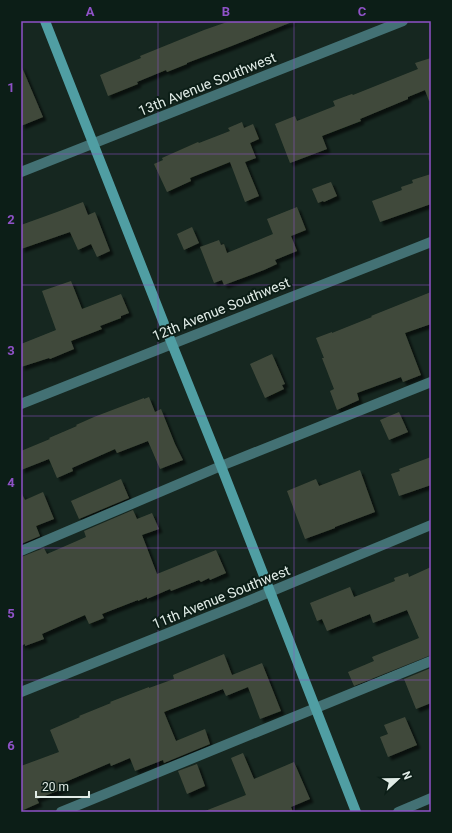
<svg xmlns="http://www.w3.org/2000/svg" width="452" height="833" font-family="Roboto,sans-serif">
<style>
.building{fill:#414a3b;filter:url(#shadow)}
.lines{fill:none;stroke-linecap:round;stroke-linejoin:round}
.lane{stroke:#437174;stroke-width:10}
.street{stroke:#437174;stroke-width:10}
.secondary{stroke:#509ea3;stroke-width:10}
.grid{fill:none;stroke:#8f52c7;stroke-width:1;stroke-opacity:0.55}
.labels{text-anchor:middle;stroke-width:4;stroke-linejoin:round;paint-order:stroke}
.street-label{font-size:14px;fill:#e1ece7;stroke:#0c1e17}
.neatline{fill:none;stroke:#8f52c7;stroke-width:1.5}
.grid-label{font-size:13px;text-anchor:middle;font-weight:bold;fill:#8f52c7}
</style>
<defs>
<filter id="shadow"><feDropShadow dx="3.5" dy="3.5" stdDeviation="1" flood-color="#0009"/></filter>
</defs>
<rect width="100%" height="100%" fill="#162720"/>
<g class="building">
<path d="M230 21H292V22L229 47 187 63V64L167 72 166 70 137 82 138 84 108 96 100 75 141 58 140 56 204 30Z"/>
<path d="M431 58V101H429L425 90 408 97V99L360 119 361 121 322 136 327 149 290 163 275 124 295 116 297 121 335 106 333 101 352 94 353 95 418 69 415 63Z"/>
<path d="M21 65 43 117 21 126Z"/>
<path d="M242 122 244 128 253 124 259 139 250 143 256 158 245 162 259 196 245 202 230 162 190 178 191 181 167 192 154 164 163 160 162 158 198 142 199 143 230 131 228 128Z"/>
<path d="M431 174V204L380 222 372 201 402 190 401 187 413 183 412 180Z"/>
<path d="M331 182 337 196 324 202 323 201 318 203 312 189Z"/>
<path d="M83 202 88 215 95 212 110 251 97 257 91 244 78 250 70 232 21 249V225L57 212Z"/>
<path d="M297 207 306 230 291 236 297 251 275 260 277 264 264 270 224 285 222 280 214 283 200 247 219 240 221 245 224 244 227 253 273 234 267 219Z"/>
<path d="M192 227 199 243 184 250 177 234Z"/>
<path d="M71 281 82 309 121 294 129 313 121 316V318L100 326 102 329 71 341 74 349 50 359 49 358 21 367V344L56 330 42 291Z"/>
<path d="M431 292V324L405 333 421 375 403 382 401 377 357 393 359 400 337 410 330 391 334 389 322 358H324L316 338 332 332V333L372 317 371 316Z"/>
<path d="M272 354 285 384 282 385 284 389 265 398 250 364Z"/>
<path d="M149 397 155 412 161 409 175 444 183 460 160 469 148 441 117 453 115 449 72 468 73 471 57 478 49 459 21 470V451L50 439 49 438 77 426 76 425 94 417 144 398V399Z"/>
<path d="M399 412 408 432 389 440 380 420Z"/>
<path d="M431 457V485L399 496 391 474 400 471 399 469Z"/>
<path d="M360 470 375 512 335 527V528L305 539 287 491 316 479 319 486Z"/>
<path d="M121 479 129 498 79 519 71 501Z"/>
<path d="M21 492 25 500 43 492 54 519 36 526 40 536 21 544Z"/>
<path d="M133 510 137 519 152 513 159 529 142 535 157 574 216 550 226 573 210 580 209 578 201 582 199 580 171 591 170 589 147 599V597L138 601V600L102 614 104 618 89 624 85 615 42 634 44 639 25 646V644L21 646V557L44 548 47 554 86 537 84 531Z"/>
<path d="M431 567V655L354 686 348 672 374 661 372 657 419 638 407 610 373 623 370 614 327 631 322 619 317 621 310 603 350 587 354 597 395 581 394 578 408 573 409 577Z"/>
<path d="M224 654 232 675 262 663 281 711 260 719 248 687 226 696 223 689 164 712 176 741 205 729 210 744 164 763 163 760 135 771 130 758 111 766 110 763 63 783 65 788 37 799 39 803 21 811V766L59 752 50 730 80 717 79 716 111 703 110 702 149 687V688L174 679 173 675Z"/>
<path d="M431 668V703L416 709 404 679Z"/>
<path d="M405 717 417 745 388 757 380 737 388 734 384 725Z"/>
<path d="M243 753 254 779 294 762 310 799 291 807 293 812H205V811L246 795 231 758Z"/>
<path d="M197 764 205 786 187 794 178 771Z"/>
</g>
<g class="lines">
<g class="lane">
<path d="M21 551 221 466 431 382"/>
<path d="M61 812 431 661"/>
</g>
<g class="street">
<path d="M21 172 403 21"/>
<path d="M21 404 172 344 431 242"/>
<path d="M21 692 248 601 431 525"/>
<path d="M398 812 431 798"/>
</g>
<path class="secondary" d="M45 21 172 344 221 466 356 812"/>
</g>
<path class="grid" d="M158 21V812M294 21V812M21 154H431M21 285H431M21 416H431M21 548H431M21 680H431"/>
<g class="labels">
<g class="street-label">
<text transform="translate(207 84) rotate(-22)" y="5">13th Avenue Southwest</text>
<text transform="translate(221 309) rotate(-22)" y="5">12th Avenue Southwest</text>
<text transform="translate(221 597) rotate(-22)" y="5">11th Avenue Southwest</text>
</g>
</g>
<rect width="452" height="833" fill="none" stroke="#0c1e17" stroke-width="44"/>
<g transform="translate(398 779) rotate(68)" stroke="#0c1e17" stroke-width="3" paint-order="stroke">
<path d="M0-3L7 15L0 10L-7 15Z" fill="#e1ece7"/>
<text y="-6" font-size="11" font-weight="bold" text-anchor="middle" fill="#e1ece7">N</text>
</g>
<path d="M36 791v6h53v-6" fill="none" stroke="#e1ece7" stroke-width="2"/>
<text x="42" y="791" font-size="12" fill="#e1ece7" stroke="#0c1e17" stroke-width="3" paint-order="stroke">20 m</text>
<rect x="22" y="22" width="408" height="789" class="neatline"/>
<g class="grid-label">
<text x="90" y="16">A</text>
<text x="226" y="16">B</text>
<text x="362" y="16">C</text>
<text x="11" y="92">1</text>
<text x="11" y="224">2</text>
<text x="11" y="355">3</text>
<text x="11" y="487">4</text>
<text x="11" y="618">5</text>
<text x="11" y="750">6</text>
</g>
</svg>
